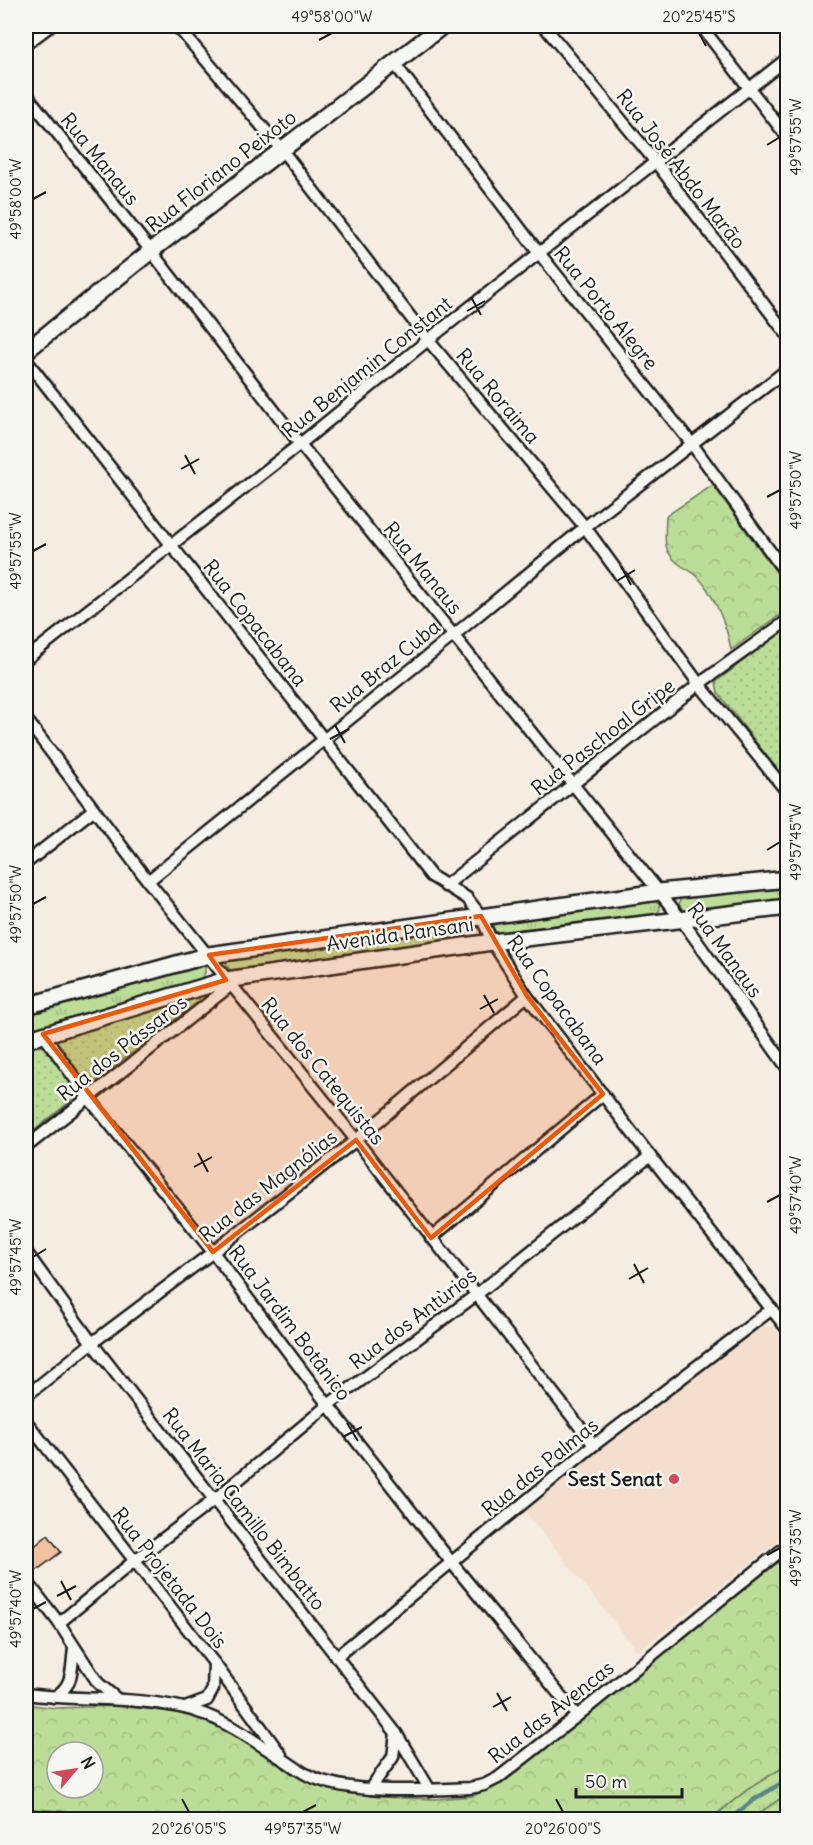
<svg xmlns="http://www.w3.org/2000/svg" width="813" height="1845" font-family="Delius,sans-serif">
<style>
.built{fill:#f4dfce}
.grass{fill:url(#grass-tufts);stroke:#6c7c5a;stroke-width:1.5}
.forest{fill:url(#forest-crowns);stroke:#6c7c5a;stroke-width:1.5;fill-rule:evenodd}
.park{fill:url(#park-dots);stroke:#6c7c5a;stroke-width:1.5}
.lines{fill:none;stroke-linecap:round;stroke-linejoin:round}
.stream{stroke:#568689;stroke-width:4.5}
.building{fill:#f0c2a0;stroke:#1c1c1c;stroke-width:1.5}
.street-casing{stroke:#1c1c1c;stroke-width:15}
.secondary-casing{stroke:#1c1c1c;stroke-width:20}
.street{stroke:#f6f6f2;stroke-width:10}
.secondary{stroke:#f6f6f2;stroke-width:15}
.marked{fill:#e8590c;fill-opacity:0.2;stroke:#e8590c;stroke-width:4.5;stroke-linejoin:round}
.ticks{fill:none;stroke:#1c1c1c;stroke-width:2}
.poi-dot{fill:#d1495b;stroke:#f6f6f2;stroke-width:2}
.labels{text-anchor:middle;stroke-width:5;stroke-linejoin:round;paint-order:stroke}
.street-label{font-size:20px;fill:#1c1c1c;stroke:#f6f6f2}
.poi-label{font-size:20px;font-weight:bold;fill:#1c1c1c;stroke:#f6f6f2;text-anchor:end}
.neatline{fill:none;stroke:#1c1c1c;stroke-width:2}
.ticks-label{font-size:15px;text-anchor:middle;fill:#1c1c1c}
</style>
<defs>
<pattern id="grass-tufts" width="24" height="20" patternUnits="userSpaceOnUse" patternTransform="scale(1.5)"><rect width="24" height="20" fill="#bbdd97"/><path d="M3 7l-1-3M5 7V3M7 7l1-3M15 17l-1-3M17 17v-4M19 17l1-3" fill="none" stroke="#a0bd82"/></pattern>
<pattern id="forest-crowns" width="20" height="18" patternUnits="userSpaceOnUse" patternTransform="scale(1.5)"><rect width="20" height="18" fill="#bbdd97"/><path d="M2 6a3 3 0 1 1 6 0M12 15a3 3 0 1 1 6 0" fill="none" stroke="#a0bd82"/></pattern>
<pattern id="park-dots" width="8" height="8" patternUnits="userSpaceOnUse" patternTransform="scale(1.5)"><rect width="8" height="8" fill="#bbdd97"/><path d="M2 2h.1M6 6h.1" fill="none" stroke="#a0bd82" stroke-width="1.8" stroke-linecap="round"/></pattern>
</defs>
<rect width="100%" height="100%" fill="#f5ece2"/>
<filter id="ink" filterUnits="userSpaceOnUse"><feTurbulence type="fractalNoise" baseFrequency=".0167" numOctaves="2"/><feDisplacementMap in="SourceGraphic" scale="12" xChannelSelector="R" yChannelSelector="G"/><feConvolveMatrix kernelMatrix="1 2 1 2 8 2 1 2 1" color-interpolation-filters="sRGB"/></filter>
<g filter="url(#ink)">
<path class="built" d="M758 1326 774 1327 787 1344V1534L638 1652 524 1510 597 1449Z"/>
<g class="grass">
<path d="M787 885V899L686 911 682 910 679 904 681 897 686 895Z"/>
<path d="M657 900 659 903 660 910 654 915 499 934 496 933 492 928 494 922Z"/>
<path d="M458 925 457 932 460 940 236 971 230 970 226 964 228 959Z"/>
<path d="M202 963 205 966V973L201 979 26 1032V1012Z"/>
<path d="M787 1765V1794L751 1819 710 1820 748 1789Z"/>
<path d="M26 1808 158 1818 162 1819H26Z"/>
</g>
<g class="forest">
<path d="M713 485 787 587V610L731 650C728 629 714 594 698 577 690 569 675 565 669 553 663 544 666 527 666 516Z"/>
<path d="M787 1555V1765L748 1789 710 1819 162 1820 26 1808V1704L55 1708 123 1706 185 1714 220 1726 242 1738 281 1765 311 1782 341 1790 377 1797 435 1799 473 1796 504 1782ZM57 1752H93V1788H57Z"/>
<path d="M787 1794V1819H751Z"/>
</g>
<g class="park">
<path d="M787 627V782L718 693 716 682Z"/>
<path d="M197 995 200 1000 92 1084 87 1083 57 1041 59 1036Z"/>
<path d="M35 1044 44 1047 75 1089 73 1099 26 1137V1046Z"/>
</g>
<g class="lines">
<path class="stream" d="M729 1820 752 1801 788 1779"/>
</g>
<path class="building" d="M48 1535 61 1552 32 1574 26 1567V1553Z"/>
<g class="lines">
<g class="street-casing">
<g id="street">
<path d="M177 26 282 150 428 340 585 527 699 684 788 793"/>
<path d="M544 26 655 161 788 336"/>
<path d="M701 26 788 138"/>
<path d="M26 44 50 26"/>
<path d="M394 63 539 253 692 444 788 576"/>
<path d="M26 94 151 251 300 444 681 919 788 1069"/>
<path d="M26 360 431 876 467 898 481 916 492 942 527 996 650 1156 788 1330"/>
<path d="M26 659 300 444 428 340 788 58"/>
<path d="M26 719 148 881 356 1140 594 1445"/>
<path d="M26 863 93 810"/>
<path d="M148 881 454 635 585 527 788 369"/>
<path d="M445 886 699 684 788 620"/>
<path d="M43 1034 88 1097 213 1252 328 1405 452 1563 577 1716"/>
<path d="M26 1147 235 982"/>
<path d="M431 1238 603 1094"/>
<path d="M26 1252 92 1343 396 1733 430 1790"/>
<path d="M26 1396 92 1343 213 1252 356 1140 527 996"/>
<path d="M26 1421 214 1663 281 1755"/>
<path d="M26 1580 59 1623 98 1683 117 1699"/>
<path d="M59 1623 134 1561 214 1500 328 1405 476 1295 650 1156"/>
<path d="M336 1657 594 1445 772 1309"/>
<path d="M26 1694C78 1701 132 1696 184 1708 220 1716 251 1739 281 1758 291 1764 301 1773 312 1777 353 1795 425 1790 470 1788L484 1785 498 1778 577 1716 788 1545"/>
<path d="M54 1697C74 1686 71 1670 74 1648"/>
<path d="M185 1708 207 1700 213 1689 214 1663"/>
<path d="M370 1789 393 1757 396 1733"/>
</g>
</g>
<g class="secondary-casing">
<g id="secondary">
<path d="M26 351 151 251 442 26"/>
<path d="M26 1006 209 955 659 892 788 879"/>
<path d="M26 1040 226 980 492 942 788 907"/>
</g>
</g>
<use href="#street" class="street"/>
<use href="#secondary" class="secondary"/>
</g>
</g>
<path class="marked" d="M481 916 527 996 603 1094 431 1238 356 1140 213 1252 43 1034 226 980 209 955Z"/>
<path class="ticks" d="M699 33 706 46M319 40 332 33M767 145 780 137M33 199 46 192M471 297 481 315M467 311 485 301M185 455 195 474M181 469 199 459M767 497 780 490M33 551 46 544M621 566 631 585M617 581 635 570M335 725 345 743M330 739 349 729M767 850 780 842M33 904 46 897M484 995 494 1013M480 1009 498 999M198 1153 208 1172M194 1167 212 1157M767 1202 780 1195M33 1257 46 1249M634 1264 644 1283M629 1279 648 1268M347 1423 358 1441M343 1437 362 1427M767 1555 780 1548M61 1581 71 1600M57 1596 76 1586M33 1609 46 1602M497 1693 507 1711M493 1707 511 1697M182 1799 189 1812M556 1799 563 1812M303 1812 316 1805"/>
<circle class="poi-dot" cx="674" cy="1479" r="6"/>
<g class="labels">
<g class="street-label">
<text transform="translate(100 159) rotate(51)" y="7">Rua Manaus</text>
<text transform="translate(681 169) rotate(52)" y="7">Rua José Abdo Marão</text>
<text transform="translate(221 171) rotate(-38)" y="7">Rua Floriano Peixoto</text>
<text transform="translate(606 308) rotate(51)" y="7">Rua Porto Alegre</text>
<text transform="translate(367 367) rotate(-39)" y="7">Rua Benjamin Constant</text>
<text transform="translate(498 396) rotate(50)" y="7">Rua Roraima</text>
<text transform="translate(423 568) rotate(51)" y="7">Rua Manaus</text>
<text transform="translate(255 623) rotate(52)" y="7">Rua Copacabana</text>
<text transform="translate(385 666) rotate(-39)" y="7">Rua Braz Cuba</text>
<text transform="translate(603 737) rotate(-38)" y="7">Rua Paschoal Gripe</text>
<text transform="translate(400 934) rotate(-8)" y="7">Avenida Pansani</text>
<text transform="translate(725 950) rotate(54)" y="7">Rua Manaus</text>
<text transform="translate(557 1000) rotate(54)" y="7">Rua Copacabana</text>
<text transform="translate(122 1048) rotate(-38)" y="7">Rua dos Pássaros</text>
<text transform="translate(323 1071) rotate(51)" y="7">Rua dos Catequistas</text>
<text transform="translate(268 1186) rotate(-38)" y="7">Rua das Magnólias</text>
<text transform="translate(413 1319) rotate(-37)" y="7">Rua dos Antùrios</text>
<text transform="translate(290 1323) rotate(53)" y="7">Rua Jardim Botânico</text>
<text transform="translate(540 1467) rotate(-39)" y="7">Rua das Palmas</text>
<text transform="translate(244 1509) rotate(52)" y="7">Rua Maria Camillo Bimbatto</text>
<text transform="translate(170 1578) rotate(52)" y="7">Rua Projetada Dois</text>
<text transform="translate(551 1712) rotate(-38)" y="7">Rua das Avencas</text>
</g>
<g class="poi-label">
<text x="662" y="1486">Sest Senat</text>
</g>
</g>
<rect width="813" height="1845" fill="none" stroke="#f6f6f2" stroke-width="66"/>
<g transform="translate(75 1770) rotate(61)"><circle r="28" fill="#f6f6f2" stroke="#9f9f9c" stroke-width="1.5"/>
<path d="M0-4.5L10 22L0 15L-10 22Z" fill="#d1495b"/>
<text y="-9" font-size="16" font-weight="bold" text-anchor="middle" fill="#1c1c1c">N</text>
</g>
<path d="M576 1788v9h106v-9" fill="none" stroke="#1c1c1c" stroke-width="3"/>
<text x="585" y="1788" font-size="18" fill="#1c1c1c" stroke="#f6f6f2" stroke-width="4.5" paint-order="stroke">50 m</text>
<rect x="33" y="33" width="747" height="1779" class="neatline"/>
<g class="ticks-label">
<text x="332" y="22">49°58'00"W</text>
<text x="699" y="22">20°25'45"S</text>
<text transform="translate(796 137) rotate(-90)" y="5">49°57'55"W</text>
<text transform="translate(16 199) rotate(-90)" y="5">49°58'00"W</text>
<text transform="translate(796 490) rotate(-90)" y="5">49°57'50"W</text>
<text transform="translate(16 551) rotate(-90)" y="5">49°57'55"W</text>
<text transform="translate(796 842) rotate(-90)" y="5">49°57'45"W</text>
<text transform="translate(16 904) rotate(-90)" y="5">49°57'50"W</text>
<text transform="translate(796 1195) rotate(-90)" y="5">49°57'40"W</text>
<text transform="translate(16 1257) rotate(-90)" y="5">49°57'45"W</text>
<text transform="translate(796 1548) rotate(-90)" y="5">49°57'35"W</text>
<text transform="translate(16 1609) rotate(-90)" y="5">49°57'40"W</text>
<text x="189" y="1834">20°26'05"S</text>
<text x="303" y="1834">49°57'35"W</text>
<text x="563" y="1834">20°26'00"S</text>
</g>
</svg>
